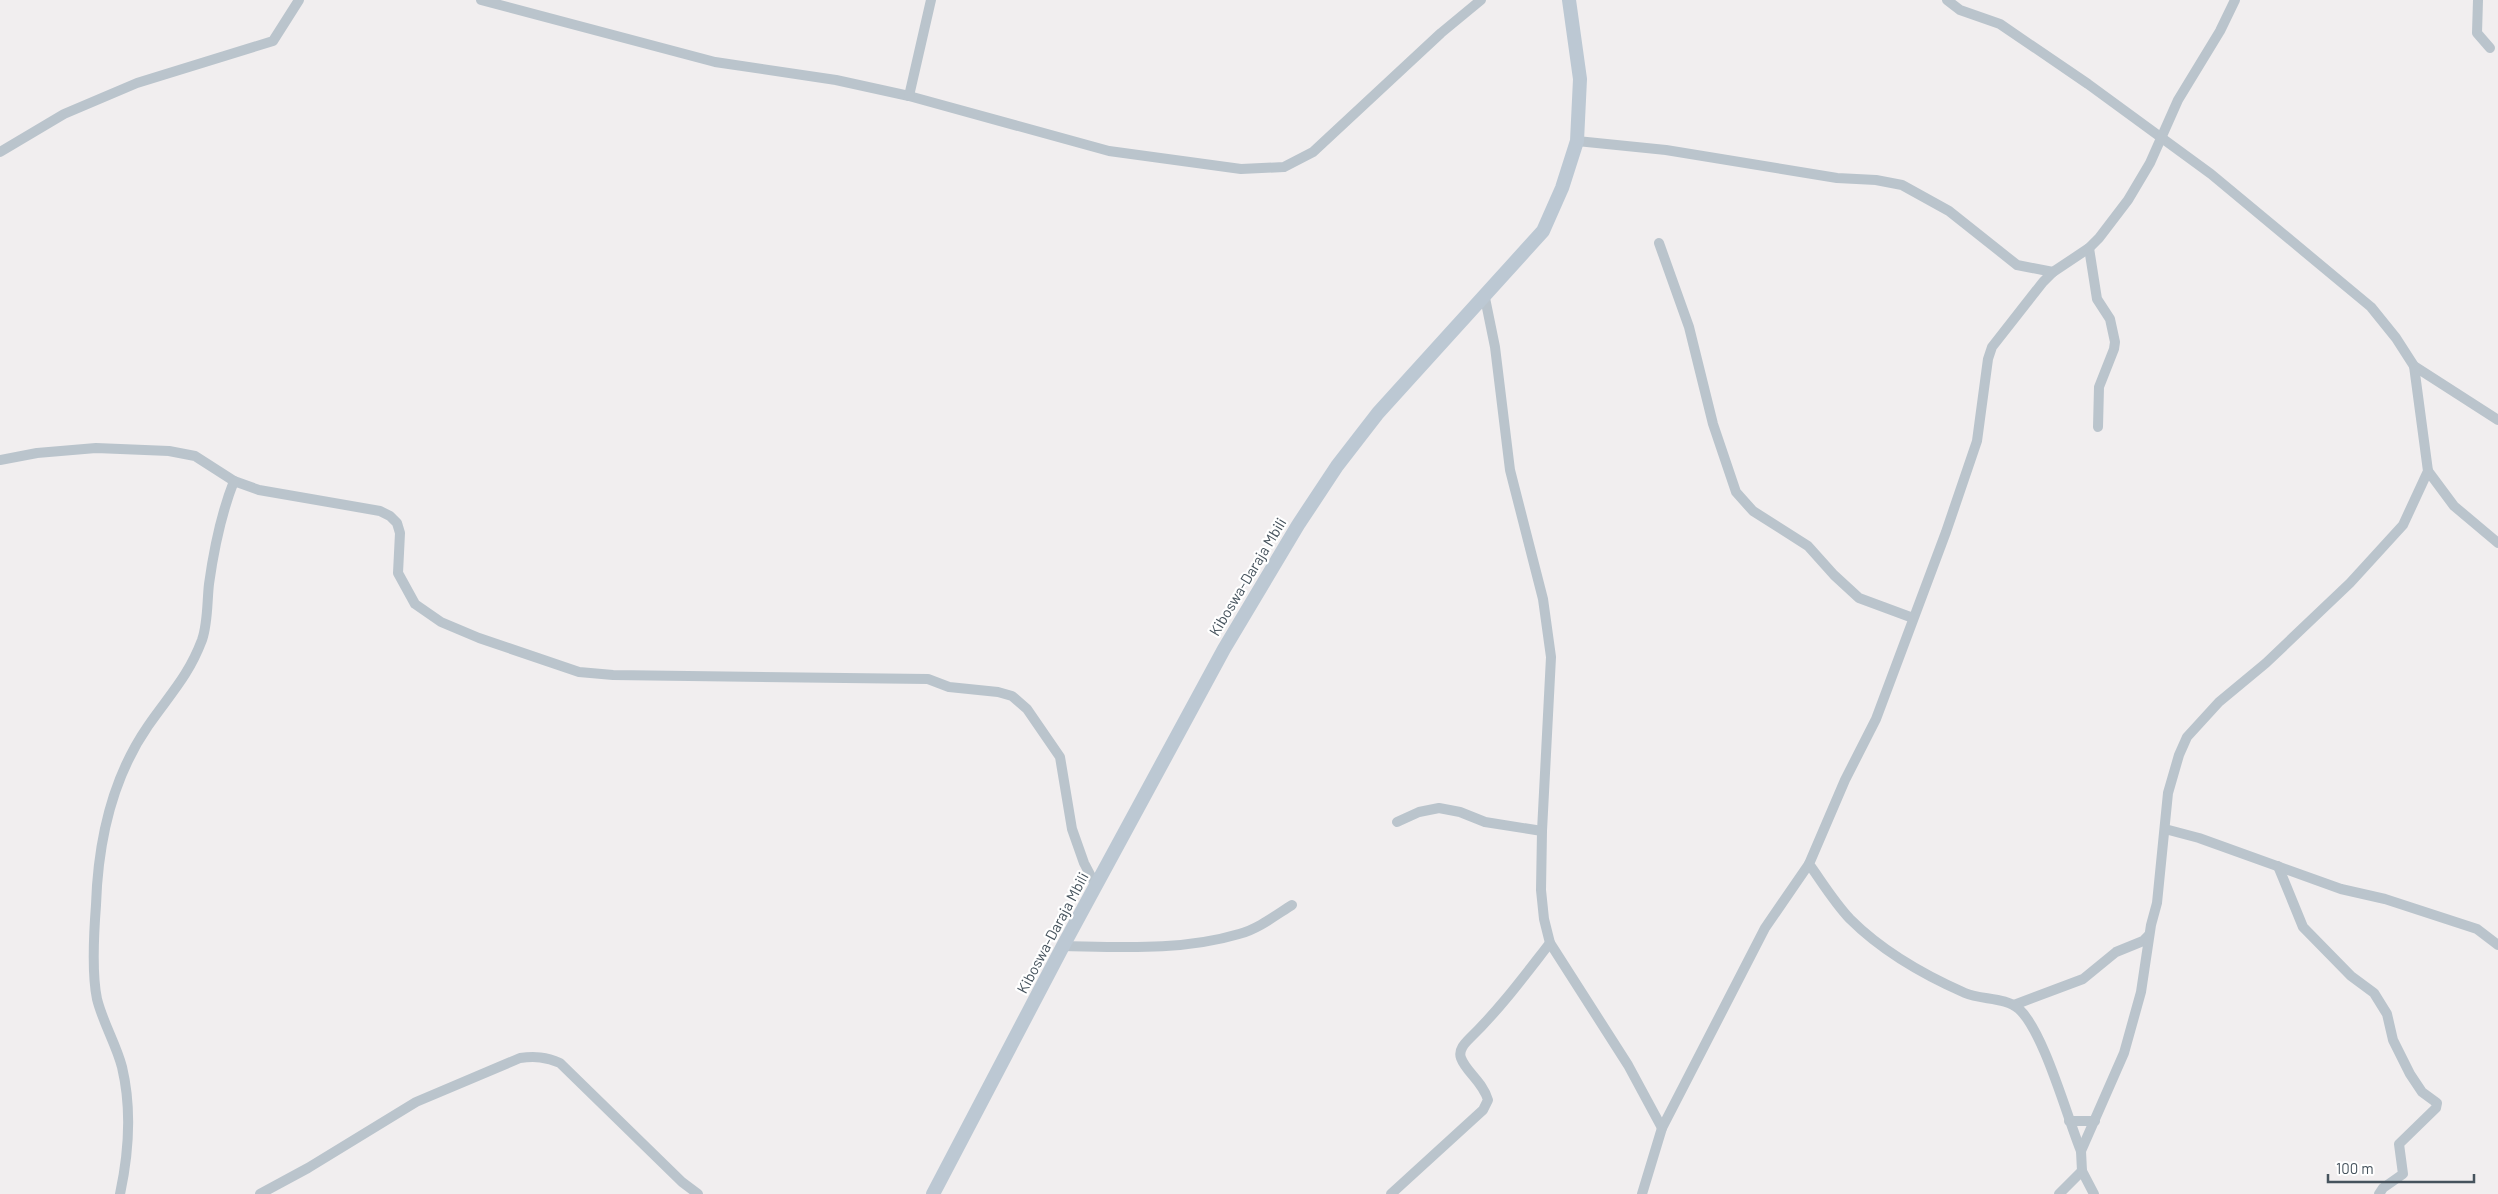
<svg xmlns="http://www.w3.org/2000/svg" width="2498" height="1194" font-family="Barlow,sans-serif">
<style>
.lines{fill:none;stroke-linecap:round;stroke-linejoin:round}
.street{stroke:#bac4cc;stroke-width:10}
.secondary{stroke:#bcc8d3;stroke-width:14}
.labels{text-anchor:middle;stroke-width:4.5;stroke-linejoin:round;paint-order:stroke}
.street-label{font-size:15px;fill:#46535d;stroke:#fff}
</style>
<rect width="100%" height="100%" fill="#f1eeef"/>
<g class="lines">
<g class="street">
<path d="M481 0 715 62 836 80 909 96 1109 151 1241 169 1284 167 1313 152 1441 33 1481 0"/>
<path d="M1947 0 1960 10 2000 24 2088 84 2211 174 2371 307 2396 338 2414 366 2498 420"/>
<path d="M2478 0 2477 33 2490 48"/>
<path d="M909 96 931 0"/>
<path d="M1577 141 1666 150 1837 178 1876 180 1902 185 1949 211 2017 265 2053 272"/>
<path d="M0 152 64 114 137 83 273 41 299 0"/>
<path d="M1659 243 1689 327 1713 424 1736 492 1753 511 1808 546 1834 575 1859 598 1913 618"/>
<path d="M2089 248 2097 299 2110 319 2115 342 2114 349 2099 387 2098 427"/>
<path d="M1485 298 1495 347 1510 470 1543 599 1551 657 1542 831 1541 890 1544 919 1550 943 1628 1065 1662 1128"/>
<path d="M0 460 37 453 96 448 169 451 195 456 234 481 259 490 380 511 390 516 397 523 400 533 398 573 415 604 441 622 479 638 579 672 613 675 928 679 949 687 998 692 1012 696 1027 709 1060 757 1072 829 1084 863 1096 886"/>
<path d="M2428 471 2454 506 2498 543"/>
<path d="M1397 822 1419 812 1439 808 1460 812 1485 822 1542 831"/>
<path d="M2165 829 2199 838 2341 889 2385 899 2477 929 2498 945"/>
<path d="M2278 866 2303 927 2351 976 2374 993 2387 1014 2393 1040 2410 1074 2422 1092 2437 1103 2436 1108 2399 1144 2403 1174 2383 1188 2379 1194"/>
<path d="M1063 946C1121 947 1182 951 1239 934 1258 929 1276 915 1292 905"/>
<path d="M2014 1005 2083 979 2116 952 2143 941 2149 935"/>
<path d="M2069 1121H2095"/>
<path d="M2081 1151C2067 1117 2044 1032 2019 1009 2006 997 1981 1000 1965 993 1924 975 1882 951 1850 919 1834 902 1822 882 1809 864L1845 780 1876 719 1946 532 1977 441 1988 359 1992 347 2043 282 2053 272 2089 248 2099 238 2128 200 2150 163 2178 100 2220 31 2235 0"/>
<path d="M120 1194C129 1152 132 1109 122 1067 116 1044 103 1023 97 999 92 975 94 931 96 905 98 843 112 778 148 726 170 694 188 677 202 640 208 623 207 601 209 584 214 548 221 514 234 481"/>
<path d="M260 1194 308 1168 416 1102 520 1058C535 1056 546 1057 560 1063L682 1182 698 1194"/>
<path d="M1391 1194 1483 1110 1488 1100C1483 1082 1466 1072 1461 1058 1458 1050 1465 1043 1470 1038 1500 1009 1525 975 1550 943"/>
<path d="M1642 1194 1662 1128 1765 928 1809 864"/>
<path d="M2059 1194 2082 1171"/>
<path d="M2094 1194 2082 1171 2081 1151 2124 1053 2141 992 2151 925 2157 903 2168 793 2179 755 2187 737 2219 702 2266 663 2350 583 2403 525 2428 471 2414 366"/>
</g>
<path class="secondary" d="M933 1194 1063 946 1224 649 1298 525 1337 466 1378 413 1543 231 1562 188 1577 141 1580 79 1569 0"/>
</g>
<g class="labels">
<g class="street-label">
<text transform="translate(1248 577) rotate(-59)" y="5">Kiboswa-Daraja Mbili</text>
<text transform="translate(1053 933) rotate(-62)" y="5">Kiboswa-Daraja Mbili</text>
</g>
</g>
<path d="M2328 1174v8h146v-8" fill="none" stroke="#46535d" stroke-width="2.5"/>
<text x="2336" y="1174" font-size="15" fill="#46535d" stroke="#ffffff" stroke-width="4" paint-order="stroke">100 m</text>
</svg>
